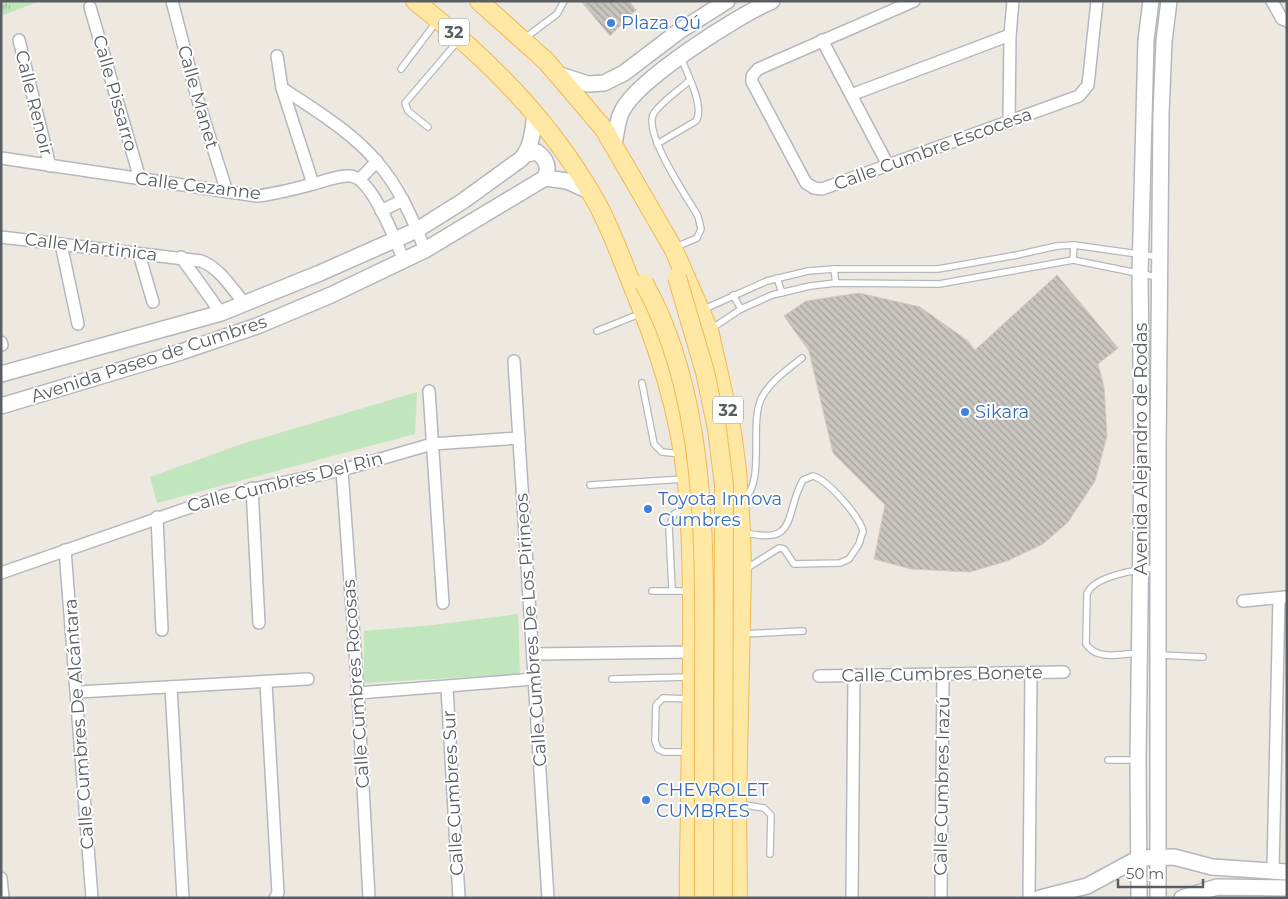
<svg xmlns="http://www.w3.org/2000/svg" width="1288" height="899" font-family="Montserrat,sans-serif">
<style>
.grass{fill:url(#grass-tufts)}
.park{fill:#c1e5bd}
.building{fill:url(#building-back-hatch);stroke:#d1cac0}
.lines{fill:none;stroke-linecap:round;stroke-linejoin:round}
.lane-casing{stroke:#b4b8bc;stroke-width:8}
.street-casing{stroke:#b4b8bc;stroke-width:14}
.secondary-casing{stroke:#b3b7bc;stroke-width:18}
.primary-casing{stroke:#f2b855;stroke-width:20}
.lane{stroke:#fff;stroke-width:5.5}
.street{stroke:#fff;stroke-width:11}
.secondary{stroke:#fff;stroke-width:15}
.primary{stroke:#ffe8a4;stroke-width:18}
.primary-bridge-casing{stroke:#f2b855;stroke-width:20;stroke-linecap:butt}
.primary-bridge{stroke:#ffe8a4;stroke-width:18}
.shop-dot{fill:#3f7fe0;stroke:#fff;stroke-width:2}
.labels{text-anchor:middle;stroke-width:4;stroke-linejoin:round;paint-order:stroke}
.shield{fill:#fff;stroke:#8c8e91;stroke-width:1}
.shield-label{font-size:16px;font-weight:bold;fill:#5a5e62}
.shop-label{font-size:18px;fill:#366cbe;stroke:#fff;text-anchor:start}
.street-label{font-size:18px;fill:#5a5e62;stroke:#fff}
</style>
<defs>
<pattern id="grass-tufts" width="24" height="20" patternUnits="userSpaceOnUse" patternTransform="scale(1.25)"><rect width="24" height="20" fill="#c1e5bd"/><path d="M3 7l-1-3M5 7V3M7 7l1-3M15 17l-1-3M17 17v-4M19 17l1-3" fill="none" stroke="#a0bd9d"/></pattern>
<pattern id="building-back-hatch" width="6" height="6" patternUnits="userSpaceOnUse" patternTransform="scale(1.25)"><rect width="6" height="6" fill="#c8c4be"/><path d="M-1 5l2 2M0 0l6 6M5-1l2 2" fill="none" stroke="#a5a29e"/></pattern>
</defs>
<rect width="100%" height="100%" fill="#ede9e1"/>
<path class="grass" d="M1 1H40L1 16Z"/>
<g class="park">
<path d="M417 392 415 434 157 503 150 477 242 444Z"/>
<path d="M518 614 520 674 364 683V631L434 625Z"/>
</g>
<g class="building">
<path d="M581 1H629L636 10 610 36Z"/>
<path d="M1057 275 1118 348 1098 364 1104 387 1107 436 1095 481 1068 522 1043 544 1007 561 970 572 911 569 874 559 885 505 833 453 809 351 784 316 806 301 859 293 920 307 968 341 975 350Z"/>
</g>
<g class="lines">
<g class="lane-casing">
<g id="lane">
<path d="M525 38 557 14 564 1"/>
<path d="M401 69 437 21"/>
<path d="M428 127 408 111 405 103 458 41"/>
<path d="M657 144 696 121C705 107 687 73 681 58"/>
<path d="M676 247 697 238 701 229 698 216C686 196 645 136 653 115 658 104 681 89 690 80"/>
<path d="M1073 260 1074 245"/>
<path d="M834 269 836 283"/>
<path d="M777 278 782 293"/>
<path d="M733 295 741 309"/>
<path d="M702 310 767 281 808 271 834 269H938L1017 255 1057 246 1074 245 1159 257"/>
<path d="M711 329 741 309 772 295 810 286 836 283 939 284 1073 260 1157 277"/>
<path d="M597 331 642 313"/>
<path d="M642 383 654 444 662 452 681 454"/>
<path d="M590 485 684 479"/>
<path d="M743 500C766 482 749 427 761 399 769 382 788 369 802 358"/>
<path d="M743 532C799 547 784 513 803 480L813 476C828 480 859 516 863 531L859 544 849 559 840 563 794 564 784 549 779 548 744 570"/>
<path d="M672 590 669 527 674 514 687 506"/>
<path d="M652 591H690"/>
<path d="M742 634 803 631"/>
<path d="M1139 653C1121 654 1097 661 1086 644L1087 594C1093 576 1139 569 1156 568"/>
<path d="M1160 655 1203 657"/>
<path d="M612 679 689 677"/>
<path d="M688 752H664L658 749 655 741 656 705 663 698 689 699"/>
<path d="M1108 760H1136"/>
<path d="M739 804 764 808 771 815 770 854"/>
</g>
</g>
<g class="street-casing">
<g id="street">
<path d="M172 1 197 97 227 192"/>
<path d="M914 1 758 69 752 76V82L806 183 814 188 822 189 1079 96 1088 85 1097 1"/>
<path d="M1272 1 1282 19 1287 21"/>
<path d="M90 7 140 179"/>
<path d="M19 40 50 166"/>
<path d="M822 40 888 165"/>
<path d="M277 56 282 88 313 184"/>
<path d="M282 88C315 110 352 132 377 162 399 187 413 219 425 250"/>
<path d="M851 95 1010 35"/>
<path d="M1009 123 1010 35 1013 1"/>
<path d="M1 158 257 196C276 194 294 189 313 184 325 181 338 175 350 176 372 177 396 242 404 261"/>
<path d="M360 179 377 161"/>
<path d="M381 211 403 200"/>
<path d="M1 237 201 261C220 268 232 289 245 304"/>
<path d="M61 244 78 324"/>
<path d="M139 254 153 302"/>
<path d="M181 257 221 313"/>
<path d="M1 342 2 345"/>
<path d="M514 361 548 898"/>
<path d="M429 391 443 603"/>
<path d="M342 470 358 693 369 898"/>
<path d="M252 488 259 623"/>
<path d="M157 517 162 630"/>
<path d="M65 550 92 898"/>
<path d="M1 573 225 495 342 470 432 444 519 438"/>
<path d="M1243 601 1285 597"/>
<path d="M534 654 691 652"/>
<path d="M819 676 1064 672"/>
<path d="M266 683 278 893 275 898"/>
<path d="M171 687 183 898"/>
<path d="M447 688 459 898"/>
<path d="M78 692 308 679"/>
<path d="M358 693 534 679"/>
<path d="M1273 870 1279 598"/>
<path d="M1 878 3 898"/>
<path d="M852 898 854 675"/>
<path d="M941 898 943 674"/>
<path d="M1029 898 1031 673"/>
</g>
</g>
<g class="secondary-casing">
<g id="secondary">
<path d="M560 75 588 84 604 83 624 73 678 32 727 1"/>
<path d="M614 145C616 134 617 121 622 111 638 79 737 16 772 1"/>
<path d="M526 154 537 152C546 159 550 166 545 178"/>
<path d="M1 374 221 313 320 273 417 230 463 201 521 159C532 148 533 129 535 114"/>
<path d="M1 406 181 352 257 326 331 295 425 250 545 178 567 181 589 191"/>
<path d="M1040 898 1087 886 1139 858 1174 857 1212 867 1287 872"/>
<path d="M1139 898 1138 760 1142 455 1140 273 1146 40 1151 1"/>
<path d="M1158 898V454L1161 114 1164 41 1169 1"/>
<path d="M1182 898 1217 887 1287 888"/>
</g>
</g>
<g class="primary-casing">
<g id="primary">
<path d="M415 1C488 59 547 117 594 198 612 229 623 264 637 297 665 364 685 435 689 507 695 606 691 705 690 804 690 835 688 867 689 898"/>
<path d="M479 1 546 61 604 129 673 248 709 330 732 432 737 470 741 531 742 571 737 803 738 898"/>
</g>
</g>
<use href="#lane" class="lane"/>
<use href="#street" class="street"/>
<use href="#secondary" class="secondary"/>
<use href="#primary" class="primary"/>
<g class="primary-bridge-casing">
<g id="primary-bridge">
<path d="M677 277 705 372 717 429 724 485 723 898"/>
<path d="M644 283C710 401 704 555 704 686 704 757 704 827 704 898"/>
</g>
</g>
<use href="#primary-bridge" class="primary-bridge"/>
</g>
<g class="shop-dot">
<circle cx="611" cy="23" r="5"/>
<circle cx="965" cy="412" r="5"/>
<circle cx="648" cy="509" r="5"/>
<circle cx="646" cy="800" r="5"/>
</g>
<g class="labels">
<g class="shield">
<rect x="439" y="18.5" width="30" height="27" rx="4"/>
<rect x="713" y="396.5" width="30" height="27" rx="4"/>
</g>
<g class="shield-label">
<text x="454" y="38">32</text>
<text x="728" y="416">32</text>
</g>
<g class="shop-label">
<text x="621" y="29">Plaza Qú</text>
<text x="975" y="418">Sikara</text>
<text x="658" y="505">Toyota Innova<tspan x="658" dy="21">Cumbres</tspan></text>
<text x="656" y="796">CHEVROLET<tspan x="656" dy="21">CUMBRES</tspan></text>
</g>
<g class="street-label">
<text transform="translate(115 93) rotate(74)" y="6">Calle Pissarro</text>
<text transform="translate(198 97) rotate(74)" y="6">Calle Manet</text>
<text transform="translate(34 103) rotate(76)" y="6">Calle Renoir</text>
<text transform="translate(933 149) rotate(-20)" y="6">Calle Cumbre Escocesa</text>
<text transform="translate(198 186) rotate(7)" y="6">Calle Cezanne</text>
<text transform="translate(91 247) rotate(7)" y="6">Calle Martinica</text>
<text transform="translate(149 359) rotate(-18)" y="6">Avenida Paseo de Cumbres</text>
<text transform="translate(1141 449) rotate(-90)" y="6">Avenida Alejandro de Rodas</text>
<text transform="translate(285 482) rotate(-14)" y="6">Calle Cumbres Del Rin</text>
<text transform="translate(531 630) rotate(-94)" y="6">Calle Cumbres De Los Pirineos</text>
<text transform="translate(942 674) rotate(-1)" y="6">Calle Cumbres Bonete</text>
<text transform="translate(356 684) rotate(-94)" y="6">Calle Cumbres Rocosas</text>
<text transform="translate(79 724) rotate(-94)" y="6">Calle Cumbres De Alcántara</text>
<text transform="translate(942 786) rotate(-89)" y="6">Calle Cumbres Irazú</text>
<text transform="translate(453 793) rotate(-93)" y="6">Calle Cumbres Sur</text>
</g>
</g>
<rect width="1288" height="899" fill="none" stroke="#5a5e62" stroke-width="5"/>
<path d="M1118 879v8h85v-8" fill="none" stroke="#5a5e62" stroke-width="2.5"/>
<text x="1126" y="879" font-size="15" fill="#5a5e62" stroke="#ffffff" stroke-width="4" paint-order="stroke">50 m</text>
</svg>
